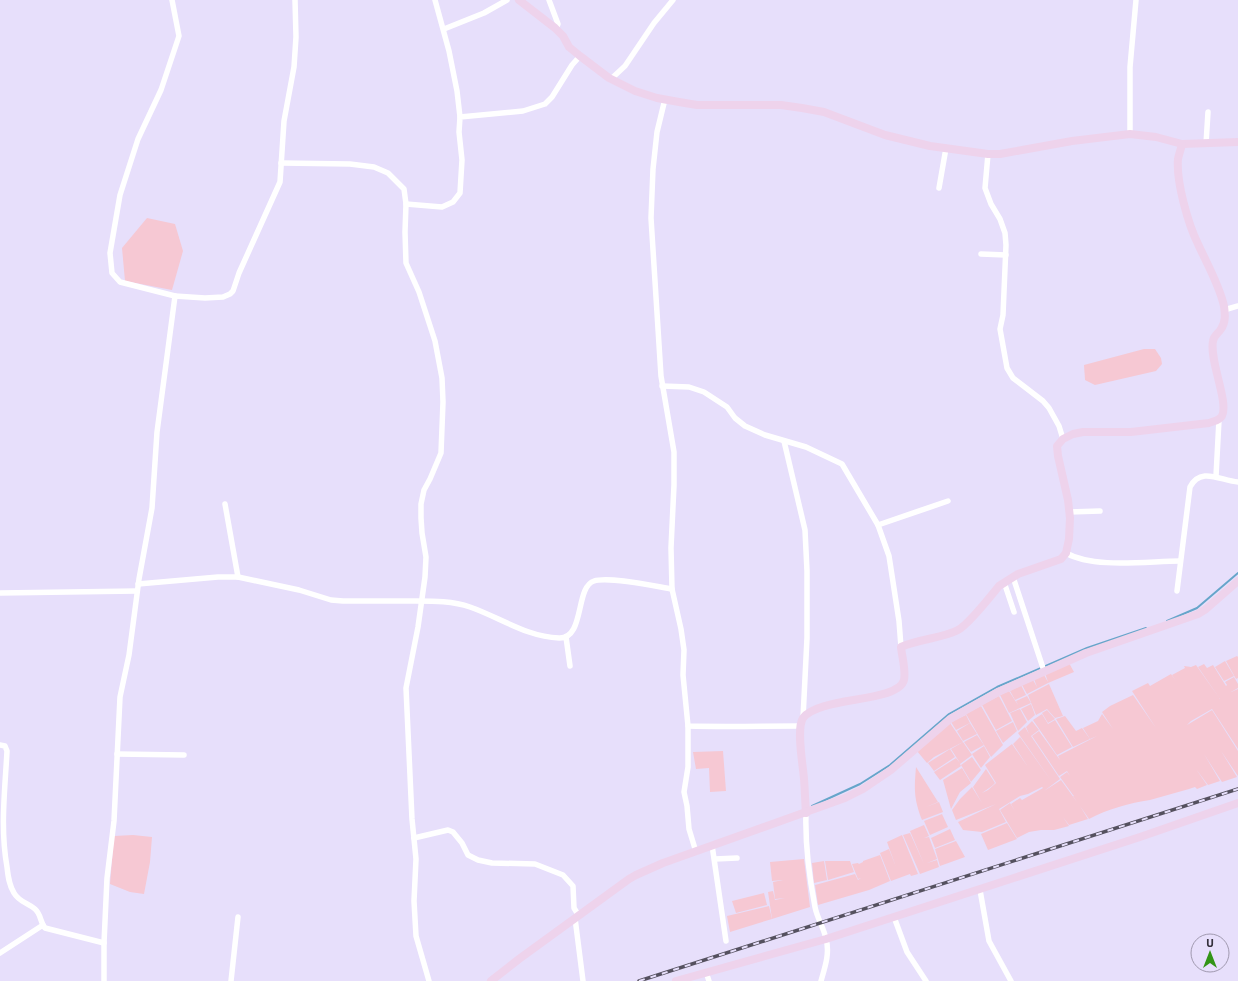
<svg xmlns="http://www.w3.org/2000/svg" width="1238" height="981" font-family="'Exo 2',sans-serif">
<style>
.green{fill:#f6c8d3}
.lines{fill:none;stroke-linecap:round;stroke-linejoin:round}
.stream{stroke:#66a5ca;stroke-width:2}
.street{stroke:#fff;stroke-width:5.5}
.secondary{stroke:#eed3ec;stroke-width:8}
.rail-casing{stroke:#55515f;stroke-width:3.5}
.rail{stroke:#e7dffb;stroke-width:2;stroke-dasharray:6;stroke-linecap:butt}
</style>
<rect width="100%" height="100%" fill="#e7dffb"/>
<g class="green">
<path d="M147 218 175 224 183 251 172 290 125 281 122 248Z"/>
<path d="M1144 349H1155L1161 358 1162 364 1156 371 1095 385 1085 380 1084 365Z"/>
<path d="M1237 656 1238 657V678L1236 679 1226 661Z"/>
<path d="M1225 661 1234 676 1224 681 1215 667Z"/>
<path d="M1069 663 1074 672 1048 683 1027 694 1022 685 1033 680 1037 687 1034 679 1044 675 1048 682 1045 673Z"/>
<path d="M1204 664 1207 668 1213 665 1226 686 1227 685 1225 682 1234 677 1238 684V688L1231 692 1238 689V749L1212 709 1191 721 1179 703 1191 721 1187 725 1212 710 1238 751V776L1221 751 1237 777 1222 782 1204 754 1220 781 1208 785 1196 769 1207 785 1197 789 1195 787 1189 789 1150 800 1148 796 1150 800C1130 803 1107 809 1089 819L1080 806 1088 819 1069 825 1063 817 1069 826 1054 830H1041L1029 832 1017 838 1000 810 1010 803 1015 811 1011 804 1020 798 1022 800 1043 788 1042 787 1028 794 1020 796 999 809 1006 822 982 832 963 830 958 822 996 804 956 820 952 810 960 799 972 787 982 803 973 787 986 769 995 783 992 786 991 784 992 786 982 793 988 790 996 783 985 765 1012 744 1028 767 1013 744 1020 737 1052 782 1018 733 1025 727 1029 734 1026 727 1032 721 1039 730 1031 736 1060 779 1044 791 1061 780 1077 802 1073 796 1074 795H1073L1060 777 1067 772 1070 776 1067 771 1059 776 1032 736 1039 731 1060 760 1058 756 1097 736 1090 739 1083 728 1098 721 1102 714 1113 729 1102 712 1110 706 1133 695 1156 728 1132 691 1148 683 1150 686 1171 674 1176 681 1172 675 1185 668 1184 666 1191 667 1196 665 1220 699 1198 667Z"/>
<path d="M1049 684 1063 716 1055 718 1047 709 1043 700 1047 709 1036 715 1028 695Z"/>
<path d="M1021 685 1026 695 1015 700 1010 691Z"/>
<path d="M1009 691 1018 705 1016 701 1027 696 1031 703 1009 713 1000 695Z"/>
<path d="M999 696 1012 721 996 730 982 705Z"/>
<path d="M1031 704 1035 715 1028 721 1021 709Z"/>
<path d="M981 706 1003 745 991 757 966 714Z"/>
<path d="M1020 709 1027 722 1018 731 1010 713Z"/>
<path d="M1047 710 1055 719 1048 723 1042 713Z"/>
<path d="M1042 714 1048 724 1055 720 1072 747 1057 755 1033 720Z"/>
<path d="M966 715 970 723 956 730 951 722Z"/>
<path d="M1065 716 1076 731 1082 728 1090 739 1073 747 1056 719Z"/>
<path d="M1013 722 1017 731 1003 743 996 731Z"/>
<path d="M950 723 963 742 934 757 927 763 917 751Z"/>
<path d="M970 723 977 734 963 741 957 731Z"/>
<path d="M977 735 984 745 971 752 964 742Z"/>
<path d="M963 742 972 755 960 764 961 766 940 780 934 772 956 758 960 763 951 749Z"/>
<path d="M984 746 990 757 981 768 972 754Z"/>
<path d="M950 749 955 757 934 771 928 763Z"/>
<path d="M723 751 726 791 710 792 709 768 696 769 693 752Z"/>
<path d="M972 757 981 770 971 782 961 765Z"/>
<path d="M916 767 938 802 926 807 939 802 943 812 922 820C914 799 914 790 916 767Z"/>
<path d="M962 768 971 783 960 792 951 809 943 780Z"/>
<path d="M942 814 948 827 930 835 924 821Z"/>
<path d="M1007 823 1017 839 988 850 981 834Z"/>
<path d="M924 825 929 836 924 838 929 837 937 859 927 863 937 860 939 867 920 874 903 835 910 833 924 864 910 831Z"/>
<path d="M950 829 955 840 935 848 931 838Z"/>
<path d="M133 835 152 837 150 862 144 894 130 892 110 884 114 836Z"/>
<path d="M902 835 918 874 911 876 910 874 891 881 880 853 889 849 896 867 887 842Z"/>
<path d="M956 841 965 857 940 866 935 849Z"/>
<path d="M880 855 890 881 869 890 818 905 815 885 855 874 858 880 861 878 858 879 852 864 858 863 859 864 863 862V861Z"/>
<path d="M804 859 810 907 772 919 768 892 773 891 775 900 785 898 775 899 773 882 783 880 772 881 770 862Z"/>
<path d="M824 861 827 880 814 883 812 863Z"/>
<path d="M825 861H850L854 872 828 880Z"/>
<path d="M764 893 767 905 736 913 732 901Z"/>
<path d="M769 906 772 919 730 932 727 916Z"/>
</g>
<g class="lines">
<g class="stream">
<path d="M1167 621 1197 608 1238 573"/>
<path d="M812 806 860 784 890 765 949 714 997 687 1087 648 1146 628"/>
</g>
<g class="street">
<path d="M172 0 179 36 161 90 138 139 120 195 110 253 112 273 120 282 175 296"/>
<path d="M435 0 449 51 457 91 460 117"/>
<path d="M549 0 558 24 556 29"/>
<path d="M444 29 484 13 507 0"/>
<path d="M611 79 625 66 654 23 673 0"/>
<path d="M665 99 657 132 653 169 651 218 661 376 674 452V485L671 548 672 589 681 629 684 650 683 675 688 726C726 727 763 726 800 726"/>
<path d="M1130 134V67L1136 0"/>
<path d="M1206 144 1208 112"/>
<path d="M988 154 985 188 991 204 1000 219 1005 233 1006 245 1003 315 1000 329 1007 368 1013 378 1043 401 1049 408 1059 426 1063 439"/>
<path d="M281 163 350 164 374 167 388 173 404 189 406 204 405 232 406 263 419 292 435 341 442 378 443 402 441 453 430 479 424 490 421 504V518L422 533 426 557 425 577 418 627 406 688 412 819 416 859 414 901 416 936 429 981"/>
<path d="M939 188 946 148"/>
<path d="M406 204 442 207 453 202 460 193 462 160 459 132 460 117 523 111 545 104 552 97 572 65 580 56"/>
<path d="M981 254 1006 255"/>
<path d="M1224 310 1238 306"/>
<path d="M662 386 689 387 704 392 727 407 735 418 745 426 765 435 806 447 842 464 878 525 889 556 899 621 901 647"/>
<path d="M784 441 805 530 807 571V638L803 718"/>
<path d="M1216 476 1219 420"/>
<path d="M225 504 238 577"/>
<path d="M1069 512 1100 511"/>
<path d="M878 525 948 501"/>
<path d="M1066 553C1094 569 1148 561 1180 561"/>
<path d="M1013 577 1044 671"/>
<path d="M1004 582 1014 612"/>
<path d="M138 584 218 577H238L299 590 331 600 343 601C368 601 392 601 416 601 434 601 453 601 470 607 499 617 527 637 559 638 585 639 575 587 594 581 608 576 654 586 672 589"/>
<path d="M1177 591 1190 487C1201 466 1221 481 1238 482"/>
<path d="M0 593 137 591"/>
<path d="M566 637 570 666"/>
<path d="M688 726V767L684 792 687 806 689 829 696 852"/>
<path d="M0 745 5 746 7 751C5 790 0 828 7 867 8 876 9 885 14 893 19 902 28 903 35 909 41 914 40 922 45 928L104 943"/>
<path d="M117 754 184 755"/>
<path d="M806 813C805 844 809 876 815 907 817 918 824 928 826 939 830 953 825 967 821 981"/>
<path d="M414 838 448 830 453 832 462 843 468 855 478 860 492 863 535 864 563 875 573 886 574 908 579 916"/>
<path d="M712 845 726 941"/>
<path d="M715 859 737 858"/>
<path d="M980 890 989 941 1011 981"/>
<path d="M894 917 907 952 926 981"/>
<path d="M575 918 583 981"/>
<path d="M0 953 43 925"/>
<path d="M706 972 709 981"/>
<path d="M104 981V943L107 878 114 821 120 697 129 655 139 579 152 508 157 432 175 296 205 298 223 297 230 294 233 291 239 273 280 182 284 121 294 67 296 37 295 0"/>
<path d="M231 981 238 917"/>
</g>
<g class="secondary">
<path d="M519 0 555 28 563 36 569 47 580 56 609 78 635 91 657 98 679 102 697 105H781L802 108 824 112 885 135 930 146 988 154H1000L1072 141 1130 134 1156 137 1182 144 1238 142"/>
<path d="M806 813C805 801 805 790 804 779 803 765 796 729 803 718 819 696 898 703 904 680 906 670 902 657 901 647 919 639 943 638 958 630 969 624 990 597 999 586L1018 574 1061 559 1066 553 1069 539 1070 518 1068 500 1058 456 1057 446 1063 439 1073 434 1083 432H1131L1209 423C1213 421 1219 421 1222 416 1229 402 1209 360 1213 341 1214 335 1218 334 1221 329 1226 322 1225 314 1224 306 1219 284 1207 264 1198 244 1188 224 1176 181 1178 159 1179 154 1181 149 1182 144"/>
<path d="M491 981 519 959 629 879 636 875 663 863 845 798 863 789 891 770 950 719 998 692 1086 653 1198 614 1206 609 1238 581"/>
<path d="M676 981 826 939 1140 837 1238 803"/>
</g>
<g class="rail-casing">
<path id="rail" d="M639 981 1238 789"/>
</g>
<use href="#rail" class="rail"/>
</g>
<g transform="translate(1210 953)"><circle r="19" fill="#e7dffb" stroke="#a099af"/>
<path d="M0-3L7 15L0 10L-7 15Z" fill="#329416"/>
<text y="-6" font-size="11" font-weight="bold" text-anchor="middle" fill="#35313c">U</text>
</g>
</svg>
